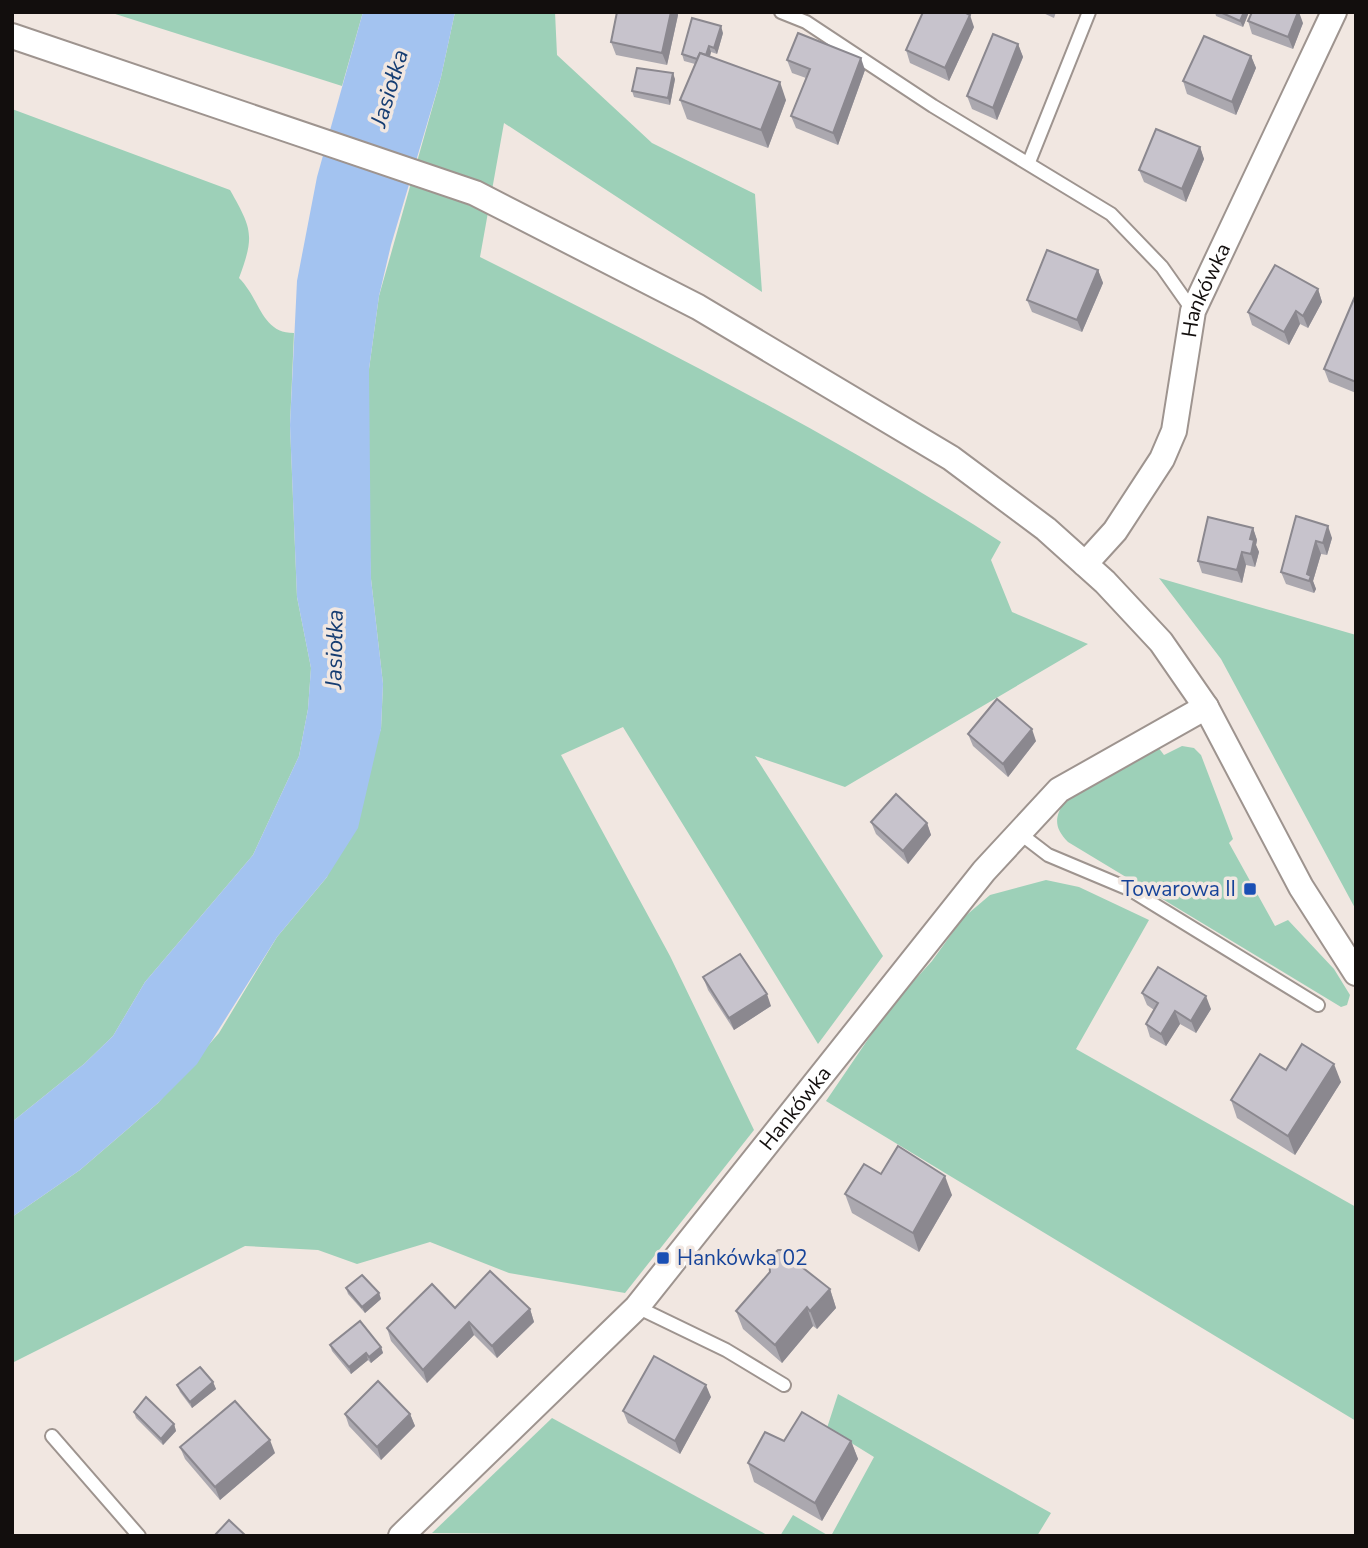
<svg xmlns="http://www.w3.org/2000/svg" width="1368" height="1548" font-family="'Nunito Sans',sans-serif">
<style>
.green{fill:#9dd0b8}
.water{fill:#a3c3f0}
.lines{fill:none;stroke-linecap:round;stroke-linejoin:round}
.service-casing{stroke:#9e948f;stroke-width:16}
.minor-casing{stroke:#9e948f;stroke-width:28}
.service{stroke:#fff;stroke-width:12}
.minor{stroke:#fff;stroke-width:24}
.wall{fill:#aba8af}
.shaded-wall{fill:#8b888f}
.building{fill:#c7c3cc;stroke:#8b888f;stroke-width:2}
.transit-dot{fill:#1a4fb4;stroke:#f1e7e1;stroke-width:2.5}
.labels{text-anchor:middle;stroke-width:7;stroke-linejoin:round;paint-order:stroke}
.street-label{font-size:21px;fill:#120e0d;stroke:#f1e7e1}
.transit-label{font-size:21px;fill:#164399;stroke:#f1e7e1;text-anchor:end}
.water-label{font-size:23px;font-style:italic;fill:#143c72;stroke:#f1e7e1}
</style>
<rect width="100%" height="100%" fill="#f1e7e1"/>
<g class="green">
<path d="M109 12H363L342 86Z"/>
<path d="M455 12H555L557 55 652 143 755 194 762 292 504 123 480 257C657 346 835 435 1001 542L991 560 1012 612 1088 644 845 787 755 756 883 956 818 1044 623 727 561 755 670 956 754 1130 625 1293 509 1273 430 1242 357 1264 318 1250 245 1246 12 1363V1217L80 1170 158 1103 219 1033 277 937 327 877 381 729 383 684 371 579 368 511 369 369 379 296 441 77Z"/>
<path d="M12 109 230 190C252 229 255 235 239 278 261 300 261 333 294 333L290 425 297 597 311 668 308 709 299 756 253 855 145 982 113 1036 84 1064 12 1122Z"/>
<path d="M1159 578 1356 635V910L1221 659Z"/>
<path d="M1182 746 1194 748 1201 755 1233 839 1229 843 1275 926 1288 920 1334 969 1350 995 1347 1005 1341 1007 1068 842C1054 828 1054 817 1065 801L1158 747 1164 755Z"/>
<path d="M1046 880 1079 887 1149 920 1076 1049 1356 1207V1421L826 1101 890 1007 932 961 963 918 990 895Z"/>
<path d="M838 1394 1051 1513 1037 1536H831L874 1457 827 1428Z"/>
<path d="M552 1418 769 1536 432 1533Z"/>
<path d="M793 1515 829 1536H780Z"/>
</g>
<path class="water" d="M363 12H455L441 77 391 245 379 296 369 369 371 579 383 684 381 729 358 828 327 877 277 937 197 1064 158 1103 80 1170 12 1217V1122L84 1064 113 1036 145 982 253 855 299 756 308 709 311 668 297 597 290 425 297 281 317 177Z"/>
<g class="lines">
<g class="service-casing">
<g id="service">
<path d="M781 12 806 22 933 106 1111 214 1162 267 1193 311"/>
<path d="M1029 162 1089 12"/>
<path d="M1018 832 1048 855 1129 889 1318 1005"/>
<path d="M637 1307 726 1350 784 1385"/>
<path d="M52 1436 139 1536"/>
</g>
</g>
<g class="minor-casing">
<g id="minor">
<path d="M12 36 475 193 698 307 951 458 1046 529 1105 582 1161 642 1206 707 1301 887 1356 973"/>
<path id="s1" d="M1085 564 1115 531 1162 459 1174 431 1193 311 1334 12"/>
<path id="s2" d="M401 1536 637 1307 984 871 1059 790 1206 707"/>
</g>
</g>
<use href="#service" class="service"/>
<use href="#minor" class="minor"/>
</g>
<g class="wall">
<path d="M617 12H677L678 15 667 65 616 55 611 42Z"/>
<path d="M1041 12H1056L1054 18Z"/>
<path d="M1215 12H1249L1243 27 1216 16Z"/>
<path d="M1248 21 1303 23 1293 49 1252 34Z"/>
<path d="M974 27 949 81 910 63 906 50Z"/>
<path d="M723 33 717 54 711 52 710 56 786 100 768 148 687 119 680 100 695 64 684 61 682 54Z"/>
<path d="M1018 44 1023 57 997 120 972 109 967 96Z"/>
<path d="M1251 56 1256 68 1236 115 1187 94 1183 81Z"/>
<path d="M787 60 865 70 838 145 796 128 791 116 806 78 792 73Z"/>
<path d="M675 79 670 105 634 97 632 91Z"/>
<path d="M1200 147 1204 159 1186 202 1144 182 1139 170Z"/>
<path d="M1098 270 1103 283 1082 332 1032 312 1027 300Z"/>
<path d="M1318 289 1322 302 1308 328 1300 324 1289 345 1252 325 1248 312Z"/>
<path d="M1356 294V393L1329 382 1324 369Z"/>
<path d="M1296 516 1332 538 1327 555 1321 554 1313 581 1316 589 1314 593 1286 584 1281 572Z"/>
<path d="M1253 528 1257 540 1256 545 1259 552 1255 567 1246 565 1242 583 1202 573 1198 561Z"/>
<path d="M968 734 1036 741 1008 777 973 746Z"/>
<path d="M871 822 927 823 931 835 908 864 876 834Z"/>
<path d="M703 977 771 1006 734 1030 708 990Z"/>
<path d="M1142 993 1211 1009 1196 1033 1180 1024 1166 1046 1150 1037 1146 1024 1154 1010 1147 1005Z"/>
<path d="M1286 1070 1341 1082 1295 1155 1237 1118 1231 1100Z"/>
<path d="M881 1174 952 1195 919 1252 852 1213 845 1194Z"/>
<path d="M798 1264 830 1289 836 1308 817 1329 813 1326 782 1363 743 1329 736 1311Z"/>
<path d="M346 1288 379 1293 381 1299 365 1313 348 1294Z"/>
<path d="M455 1308 530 1309 534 1322 497 1358 474 1335 427 1383 391 1341 387 1328Z"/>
<path d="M330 1345 381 1347 383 1353 371 1363 368 1360 351 1374 332 1351Z"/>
<path d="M213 1382 216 1389 192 1408 180 1392 177 1385Z"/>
<path d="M711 1397 680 1454 628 1423 623 1411Z"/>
<path d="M134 1412 174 1424 176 1431 163 1445 136 1418Z"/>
<path d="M345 1414H410L415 1426 381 1460 349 1426Z"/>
<path d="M784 1441H851L858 1459 822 1521 754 1482 748 1463Z"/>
<path d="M180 1447 275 1453 220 1500 185 1459Z"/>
</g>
<g class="shaded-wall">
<path d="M671 12H677L678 15 667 65 662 53Z"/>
<path d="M1244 12H1249L1243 27 1240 21Z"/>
<path d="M1298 12H1299L1303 23 1293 49 1288 37Z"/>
<path d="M970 15 974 27 949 81 945 68Z"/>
<path d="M721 26 723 33 717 54 714 48Z"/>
<path d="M1018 44 1023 57 997 120 993 108Z"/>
<path d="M709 46 711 52 707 67 705 61Z"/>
<path d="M1251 56 1256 68 1236 115 1232 102Z"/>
<path d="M861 58 865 70 838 145 833 133Z"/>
<path d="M673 73 675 79 670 105 668 98Z"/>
<path d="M780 82 786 100 768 148 761 130Z"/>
<path d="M1200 147 1204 159 1186 202 1182 189Z"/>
<path d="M1098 270 1103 283 1082 332 1077 320Z"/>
<path d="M1318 289 1322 302 1308 328 1303 316Z"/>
<path d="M1296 311 1300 324 1289 345 1284 332Z"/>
<path d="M1328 526 1332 538 1327 555 1323 543Z"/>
<path d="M1253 528 1257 540 1256 545 1259 552 1255 567 1251 554 1250 539Z"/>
<path d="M1316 541 1321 554 1313 581 1316 589 1314 593 1307 574Z"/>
<path d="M1242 552 1246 565 1242 583 1237 570Z"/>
<path d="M1032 729 1036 741 1008 777 1003 764Z"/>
<path d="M927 823 931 835 908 864 903 851Z"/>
<path d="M767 994 771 1006 734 1030 729 1018Z"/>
<path d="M1206 996 1211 1009 1196 1033 1191 1021Z"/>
<path d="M1175 1011 1180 1024 1166 1046 1161 1034Z"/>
<path d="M1334 1064 1341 1082 1295 1155 1288 1136Z"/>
<path d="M945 1176 952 1195 919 1252 913 1233Z"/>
<path d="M830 1289 836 1308 817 1329 810 1311Z"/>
<path d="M379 1293 381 1299 365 1313 362 1307Z"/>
<path d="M807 1307 813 1326 782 1363 775 1345Z"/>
<path d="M530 1309 534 1322 497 1358 492 1346Z"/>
<path d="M469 1322 474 1335 427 1383 423 1370Z"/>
<path d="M381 1347 383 1353 371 1363 369 1357Z"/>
<path d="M366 1353 368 1360 351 1374 349 1367Z"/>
<path d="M213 1382 216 1389 192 1408 190 1402Z"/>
<path d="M706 1385 711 1397 680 1454 675 1441Z"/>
<path d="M410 1414 415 1426 381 1460 377 1447Z"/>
<path d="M174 1424 176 1431 163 1445 161 1439Z"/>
<path d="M270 1440 275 1453 220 1500 215 1487Z"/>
<path d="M851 1441 858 1459 822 1521 815 1503Z"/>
</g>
<g class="building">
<path d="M617 12H671L662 53 611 42Z"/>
<path d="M923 12H964L970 15 945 68 906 50Z"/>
<path d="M1220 12H1244L1240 21Z"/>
<path d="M1252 12H1298L1288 37 1248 21Z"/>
<path d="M692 18 721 26 714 48 709 46 706 55 700 53 697 59 682 54Z"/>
<path d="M798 33 861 58 833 133 791 116 810 69 787 60Z"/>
<path d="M993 34 1018 44 993 108 967 96Z"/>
<path d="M1204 36 1251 56 1232 102 1183 81Z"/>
<path d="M700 53 780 82 761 130 680 100Z"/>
<path d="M637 68 673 73 668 98 632 91Z"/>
<path d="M1156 129 1200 147 1182 189 1139 170Z"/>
<path d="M1047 250 1098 270 1077 320 1027 300Z"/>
<path d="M1275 265 1318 289 1303 316 1296 311 1284 332 1248 312Z"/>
<path d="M1356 294V382L1324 369Z"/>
<path d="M1296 516 1328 526 1323 543 1316 541 1307 574 1311 576 1309 581 1281 572Z"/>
<path d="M1208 517 1253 528 1250 539 1254 540 1251 554 1242 552 1237 570 1198 561Z"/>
<path d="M997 699 1032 729 1003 764 968 734Z"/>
<path d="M896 794 927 823 903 851 871 822Z"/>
<path d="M740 954 767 994 729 1018 703 977Z"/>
<path d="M1158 967 1206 996 1191 1021 1175 1011 1161 1034 1146 1024 1158 1003 1142 993Z"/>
<path d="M1302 1044 1334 1064 1288 1136 1231 1100 1260 1054 1286 1070Z"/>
<path d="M898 1146 945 1176 913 1233 845 1194 864 1164 881 1174Z"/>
<path d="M778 1250H789L798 1264 830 1289 810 1311 807 1307 775 1345 736 1311 770 1272 769 1259Z"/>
<path d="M490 1271 530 1309 492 1346 469 1322 423 1370 387 1328 432 1284 455 1308Z"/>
<path d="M362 1275 379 1293 362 1307 346 1288Z"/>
<path d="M360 1321 381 1347 369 1357 366 1353 349 1367 330 1345Z"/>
<path d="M654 1356 706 1385 675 1441 623 1411Z"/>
<path d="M200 1367 213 1382 190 1402 177 1385Z"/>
<path d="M378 1381 410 1414 377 1447 345 1414Z"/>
<path d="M146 1397 174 1424 161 1439 134 1412Z"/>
<path d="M235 1401 270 1440 215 1487 180 1447Z"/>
<path d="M802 1412 851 1441 815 1503 748 1463 765 1432 784 1441Z"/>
<path d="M229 1520 246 1536H214Z"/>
</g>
<g class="transit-dot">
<rect x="1243" y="882" width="14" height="14" rx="3.5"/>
<rect x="656" y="1251" width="14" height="14" rx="3.5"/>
</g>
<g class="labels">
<g class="street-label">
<text dy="7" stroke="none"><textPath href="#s1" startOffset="306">Hankówka</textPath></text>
<text dy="7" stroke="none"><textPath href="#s2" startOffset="583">Hankówka</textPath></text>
</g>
<g class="transit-label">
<text x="1236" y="896">Towarowa II</text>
<text x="677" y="1265" text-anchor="start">Hankówka 02</text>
</g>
<g class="water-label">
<text transform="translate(389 88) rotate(-73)" y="8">Jasiołka</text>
<text transform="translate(334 649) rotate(-89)" y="8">Jasiołka</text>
</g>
</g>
<rect width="1368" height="1548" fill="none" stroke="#120e0d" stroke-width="28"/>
</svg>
